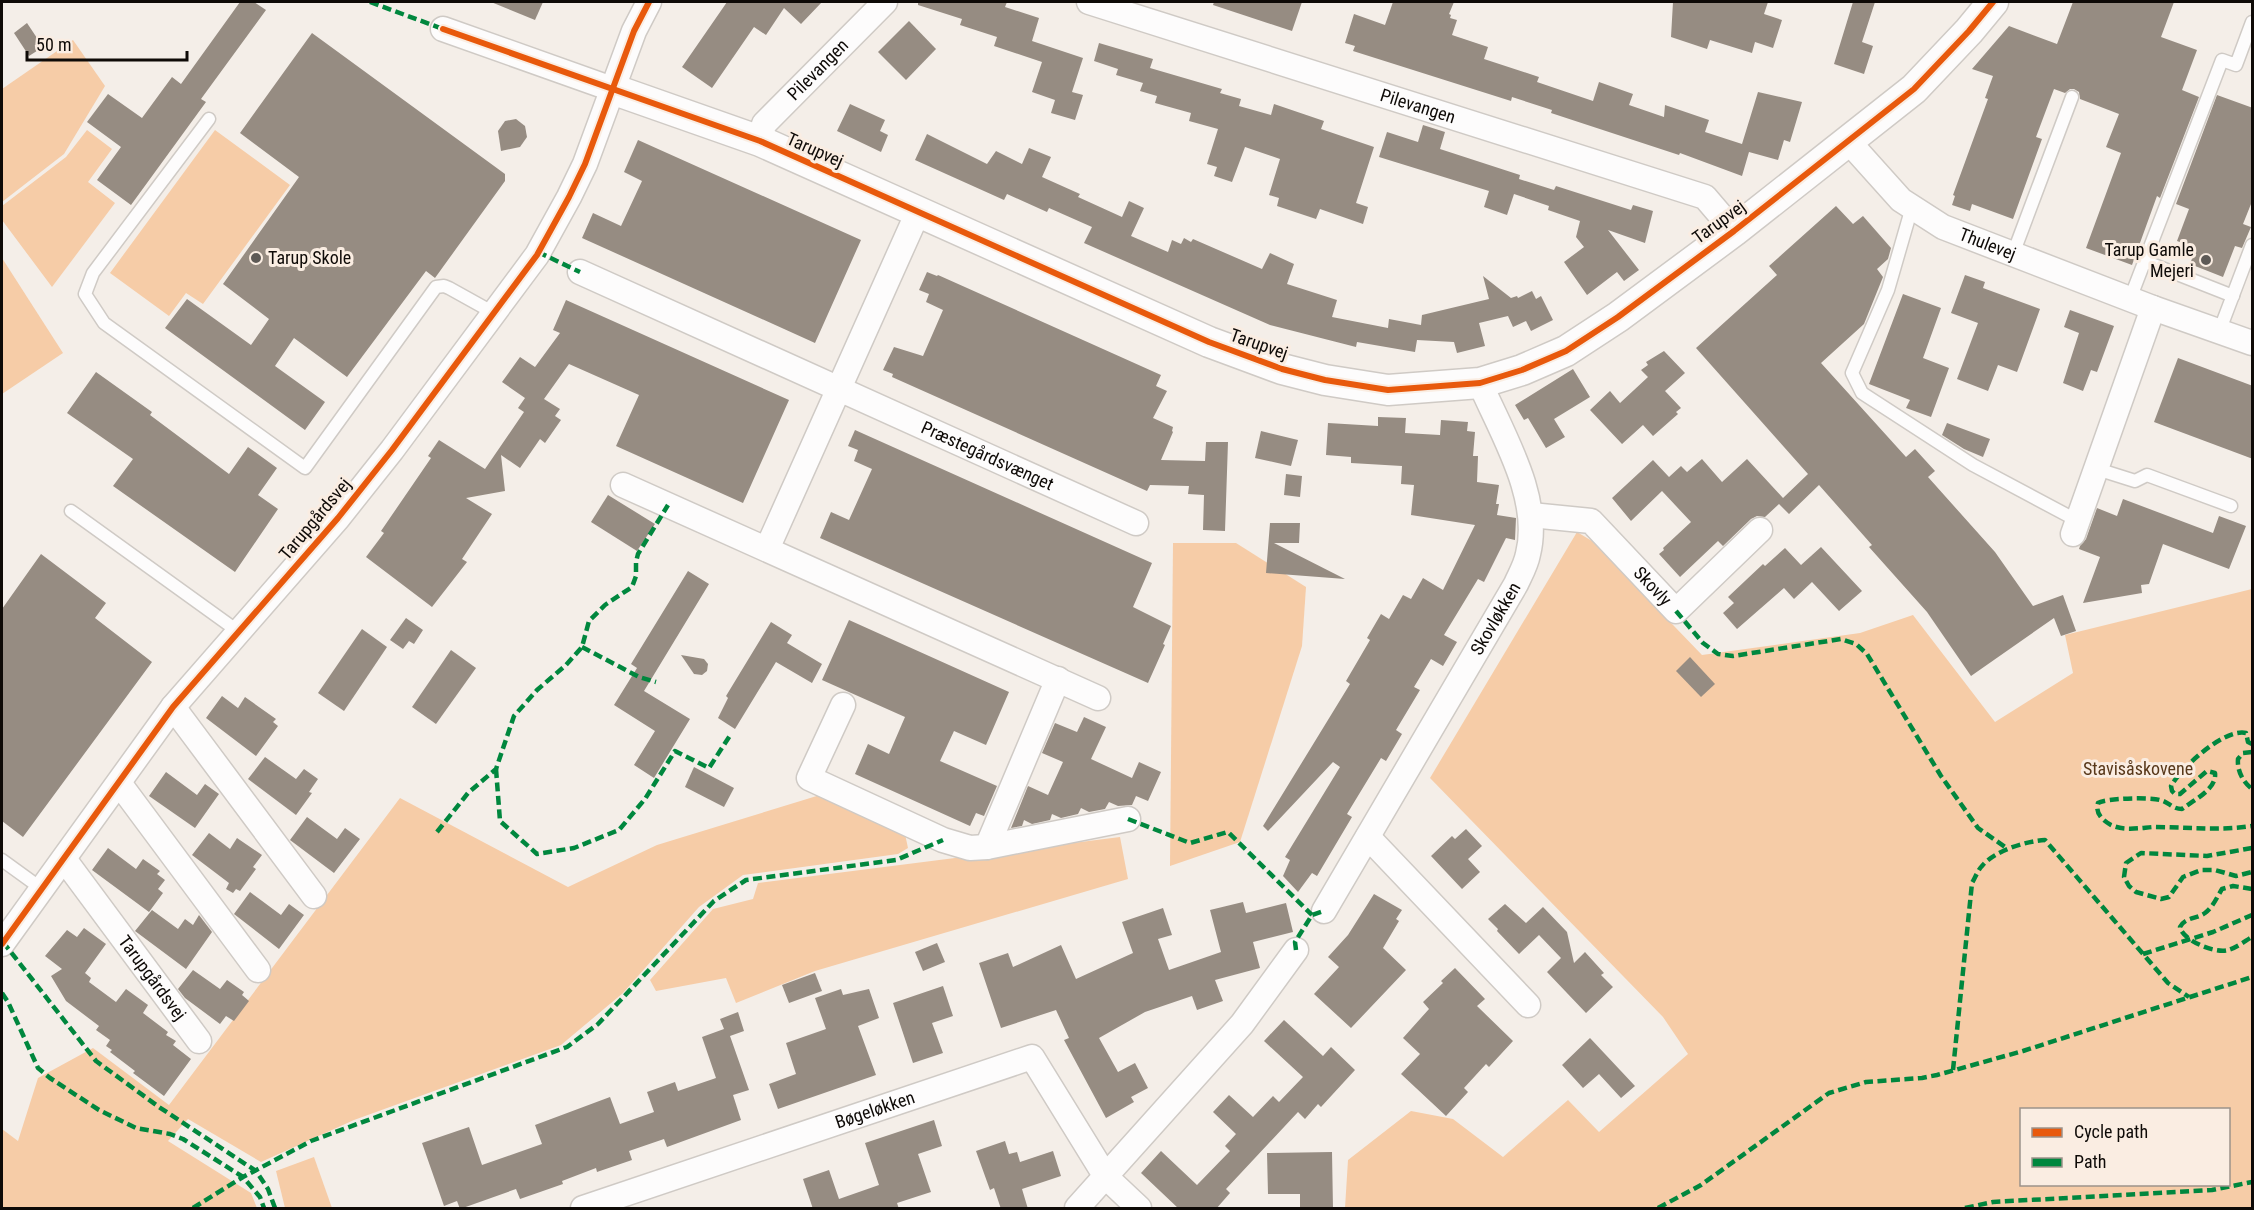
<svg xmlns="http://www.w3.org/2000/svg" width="2254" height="1210" font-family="'Roboto Condensed',sans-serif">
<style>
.green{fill:#f6cca7;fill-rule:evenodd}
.building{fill:#968c82}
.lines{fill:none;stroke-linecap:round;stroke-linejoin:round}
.service-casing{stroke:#cfcac5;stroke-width:15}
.minor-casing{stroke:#cfcac5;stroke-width:27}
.tertiary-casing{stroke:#cfcac5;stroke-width:33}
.service{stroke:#fdfcfc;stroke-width:12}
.minor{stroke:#fdfcfc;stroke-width:24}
.tertiary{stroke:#fdfcfc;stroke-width:30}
.quiet{stroke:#00873e;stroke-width:4.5;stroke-dasharray:9 4.5;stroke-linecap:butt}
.cycleway-casing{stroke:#faede2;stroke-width:10}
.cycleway{stroke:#e8590c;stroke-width:6}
.poi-dot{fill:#5e5a56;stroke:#faede2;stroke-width:2}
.labels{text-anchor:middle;stroke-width:6;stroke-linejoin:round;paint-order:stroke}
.street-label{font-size:18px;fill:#0e0a07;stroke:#faede2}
.poi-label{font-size:18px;fill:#0e0a07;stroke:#faede2;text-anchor:end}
.park-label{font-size:18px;fill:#58381a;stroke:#faede2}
</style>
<rect width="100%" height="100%" fill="#f4eee8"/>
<g class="green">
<path d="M73 40 105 86 64 154 2 202V89Z"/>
<path d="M87 130 112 149 88 182 115 203 52 287 2 220V206L66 157Z"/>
<path d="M215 130 290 185 203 304 186 293 169 316 110 273Z"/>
<path d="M2 258 63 353 2 394Z"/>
<path d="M1577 532 1592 541 1702 655 1860 633 1913 615 1995 722 2073 673 2065 635 2252 589V1208H1345L1348 1160 1411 1111 1453 1119 1503 1157 1568 1100 1599 1132 1688 1054 1663 1017 1430 778ZM2022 1110H2228V1184H2022Z"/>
<path d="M1173 543H1236L1306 587 1302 646 1240 842 1170 866Z"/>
<path d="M820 795 905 834 908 848 898 854 743 875 699 907 623 993 561 1045 354 1120 261 1162 188 1119 168 1141 251 1193 257 1208H2V1129L18 1141 38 1078 93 1048 169 1105 400 798 568 887 657 845Z"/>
<path d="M1120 837 1128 879 815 971 736 1003 726 978 656 991 650 980 713 909 753 899 758 883Z"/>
<path d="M314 1157 332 1208H285L276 1171Z"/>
</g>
<g class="building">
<path d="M240 2H254L266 10 201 99 206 102 131 205 97 180 121 147 87 122 108 94 142 118 172 77 181 84Z"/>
<path d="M491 2H543L535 20Z"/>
<path d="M727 2H822L801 24 784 8 766 35 754 27 712 88 682 67Z"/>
<path d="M918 2H1007L1005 7 1039 18 1032 41 1083 58 1072 92 1083 95 1075 120 1051 113 1055 100 1032 92 1042 62 994 46 997 37 960 25 962 19 918 5Z"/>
<path d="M1214 2H1302L1292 31 1213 5Z"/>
<path d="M1393 2H1454L1449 14 1451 15 1450 18 1457 20 1452 35 1488 47 1484 59 1539 77 1537 82 1593 101 1599 82 1633 94 1629 105 1664 117 1665 105 1709 120 1705 132 1742 144 1758 92 1802 102 1790 142 1784 140 1778 160 1749 152 1742 176 1680 153 1679 155 1551 113 1552 110 1512 97 1511 101 1353 51 1355 46 1345 43 1354 14 1385 25Z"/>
<path d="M1673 2H1768L1764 14 1782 20 1773 48 1755 42 1752 53 1710 40 1707 49 1671 37Z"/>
<path d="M1853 2H1875L1862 42 1873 46 1864 74 1834 64Z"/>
<path d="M2073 2H2174L2161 37 2197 50 2182 90 2199 97 2160 198 2157 196 2132 265 2086 248 2121 153 2106 147 2119 114 2080 99 2079 92 2074 89H2070L2065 93 2054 89 2036 137 2042 139 2013 219 1972 204 1970 211 1952 205 1955 196 1953 195 1988 99 1985 98 1993 76 1972 69 2009 26 2057 44Z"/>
<path d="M909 21 936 49 906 80 878 52Z"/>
<path d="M27 23 43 47 29 56 14 33Z"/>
<path d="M312 33 505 174V181L435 278 426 271 347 377 294 338 275 366 325 402 305 430 165 328 187 299 251 345 269 319 223 284 299 177 240 133Z"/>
<path d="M1099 43 1153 59 1150 68 1222 89 1220 93 1241 99 1239 106 1271 115 1274 104 1324 121 1321 129 1374 147 1356 203 1368 207 1363 224 1320 209 1316 219 1277 206 1279 198 1269 195 1280 159 1245 147 1232 182 1214 176 1217 167 1207 164 1218 129 1189 121 1191 113 1155 103 1157 96 1140 91 1143 83 1116 75 1118 69 1094 61Z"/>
<path d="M2217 95 2253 108V199L2243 224 2251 227 2242 248 2235 246 2223 277 2190 264 2196 248 2177 241 2189 209 2176 204Z"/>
<path d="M850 104 885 120 880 131 888 135 881 152 837 131Z"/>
<path d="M516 119 525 126 527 137 520 147 501 151 498 131 505 121Z"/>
<path d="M1423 125 1445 132 1440 149 1520 175 1519 179 1554 190 1556 186 1631 210 1633 205 1653 211 1645 243 1608 230 1639 270 1624 281 1617 272 1587 295 1564 262 1584 247 1576 237 1580 221 1548 210 1549 206 1514 194 1507 215 1484 207 1489 191 1379 157 1387 132 1418 142Z"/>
<path d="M927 134 987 164 996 151 1022 164 1029 148 1051 157 1042 177 1080 194 1078 197 1122 217 1129 201 1144 208 1131 236 1168 252 1172 240 1181 244 1184 238 1191 242 1193 239 1262 269 1270 253 1294 264 1287 284 1337 300 1332 317 1388 328 1389 319 1421 325 1422 315 1489 299 1483 276 1511 298 1517 296 1518 298 1532 291 1536 299 1541 296 1553 320 1531 331 1526 321 1513 327 1508 316 1479 323 1485 346 1457 353 1454 342 1417 340 1415 352 1357 342 1356 347 1270 325 1084 243 1092 227 1049 208 1047 212 1007 194 1004 200 915 160Z"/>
<path d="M638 140 861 240 815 343 582 238 593 213 621 226 642 181 624 172Z"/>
<path d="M1836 206 1853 224 1863 216 1891 248 1888 259 1877 269 1883 277 1864 324 1821 363 1906 457 1915 449 1935 471 1928 477 1995 552 2033 606 2063 595 2076 631 2061 636 2054 618 1971 676 1927 612 1869 547 1872 545 1819 485 1789 514 1779 504 1765 517 1757 516 1751 519 1723 546 1718 541 1680 577 1659 554 1664 550 1663 548 1691 522 1662 491 1631 521 1612 498 1653 460 1669 477 1681 466 1687 472 1702 459 1722 482 1747 459 1783 498 1808 474 1696 348 1777 275 1769 266Z"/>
<path d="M927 272 937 276 938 275 1161 375 1156 386 1167 391 1153 418 1173 427 1172 431 1173 432 1161 460 1205 461 1206 442H1228L1225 531 1203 530 1204 495 1188 494 1189 486 1150 485 1147 491 892 377 893 374 883 370 894 347 923 356 943 310 926 302 929 294 919 290Z"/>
<path d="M1965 275 1985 282 1983 288 2040 309 2017 372 1998 365 1988 391 1957 379 1978 323 1951 313Z"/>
<path d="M1903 294 1941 308 1923 358 1949 368 1931 417 1906 408 1910 400 1869 384Z"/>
<path d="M566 300 789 400 743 503 616 446 639 395 569 364 544 399 560 409 555 416 561 420 545 443 540 439 520 468 501 455 505 491 466 498 492 514 462 559 467 562 432 607 366 557 384 533 381 531 431 458 428 456 439 440 485 469 524 412 518 408 525 398 502 382 520 357 535 367 560 333 553 330Z"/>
<path d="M2070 310 2114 326 2097 372 2091 370 2083 391 2063 383 2079 333 2064 327Z"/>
<path d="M1664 351 1685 373 1665 391 1681 408 1676 412 1678 414 1653 436 1643 425 1622 444 1590 410 1610 391 1620 403 1648 377 1641 370 1648 365 1646 362Z"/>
<path d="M2178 358 2253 386V459L2154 422Z"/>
<path d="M1573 369 1590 397 1554 419 1565 437 1546 448 1528 418 1524 420 1515 405Z"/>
<path d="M96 372 152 412 150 415 229 474 248 447 277 468 258 495 278 509 235 572 113 486 133 459 67 413Z"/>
<path d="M1378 417 1406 418 1405 433 1440 435 1441 420 1468 422 1467 431 1475 432 1473 456H1478L1477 482 1499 485 1496 504H1499L1497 515 1516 518 1515 540 1506 538 1484 582 1478 579 1444 635 1457 642 1443 666 1431 659 1414 687 1420 690 1396 730 1402 734 1386 761 1381 758 1347 814 1352 817 1317 876 1312 873 1298 892 1283 876 1290 860 1285 857 1340 767 1333 762 1268 831 1263 826 1350 684 1346 681 1370 640 1367 638 1381 614 1389 619 1403 595 1411 599 1423 578 1443 590 1475 525 1411 515 1414 485 1401 484 1402 466 1351 463V457L1326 455 1328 423 1378 426Z"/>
<path d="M1947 423 1990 439 1983 457 1964 449 1942 435Z"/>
<path d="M855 430 1152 563 1133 607 1171 626 1163 644 1165 645 1148 683 820 538 831 512 849 520 872 469 854 461 858 450 848 446Z"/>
<path d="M1261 431 1298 440 1291 466 1255 458Z"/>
<path d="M1286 474 1302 476 1300 497 1284 495Z"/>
<path d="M608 495 655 524 637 551 591 522Z"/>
<path d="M2123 499 2213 533 2219 516 2246 526 2229 569 2163 544 2149 584 2141 585 2142 593 2083 603 2100 557 2079 549 2080 546 2086 539 2097 508 2117 516Z"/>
<path d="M1270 523H1300L1299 543H1274L1345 579 1266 573Z"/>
<path d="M1821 547 1862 591 1839 611 1812 582 1794 599 1784 588 1737 629 1723 613 1734 603 1728 597 1763 564 1765 566 1785 548 1801 565Z"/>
<path d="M41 554 106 603 95 618 152 662 23 837 2 821V609Z"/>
<path d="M688 571 709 584 644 691 690 719 654 778 634 765 655 731 614 705 637 668 631 664Z"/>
<path d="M406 618 423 630 414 644 409 641 403 649 390 640Z"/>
<path d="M849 620 1009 692 986 745 954 731 940 761 997 786 984 816 976 813 970 826 855 774 868 744 889 754 905 717 822 680Z"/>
<path d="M771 622 792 635 787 643 822 664 812 683 776 662 735 729 718 718 728 698 726 696Z"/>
<path d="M362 629 387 647 344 711 318 693Z"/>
<path d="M451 650 476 668 436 724 412 707Z"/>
<path d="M681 655 704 659 708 664 707 671 702 675 694 674Z"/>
<path d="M1690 657 1715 684 1701 697 1676 671Z"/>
<path d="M222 696 238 708 245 697 276 719 273 722 278 726 256 756 206 718Z"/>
<path d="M1084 717 1106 727 1091 759 1132 778 1139 762 1161 772 1148 801 1136 796 1132 805 1118 806 1109 802 1105 809 1089 812 1081 808 1078 814 1061 818 1052 814 1050 820 1032 824 1024 820 1022 826 1011 828 1028 786 1048 795 1063 762 1042 753 1055 723 1077 732Z"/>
<path d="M265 757 296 779 304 769 318 779 309 792 312 793 296 815 248 779Z"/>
<path d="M694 767 734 788 724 807 685 787Z"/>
<path d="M166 772 197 795 205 784 219 794 195 828 149 796Z"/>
<path d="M307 817 337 839 345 828 360 839 334 873 290 840Z"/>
<path d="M1466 829 1482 846 1468 859 1480 872 1462 889 1431 856 1452 836 1455 839Z"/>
<path d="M209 833 230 849 237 838 262 855 253 867 256 869 240 891 236 889 233 893 226 889 229 883 192 855Z"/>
<path d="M108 848 136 869 143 859 160 871 157 874 165 880 158 889 163 893 149 912 92 870Z"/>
<path d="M250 892 281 915 289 904 304 915 279 949 234 914Z"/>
<path d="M1374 894 1402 910 1396 919 1399 921 1383 948 1406 970 1351 1028 1314 994 1339 967 1328 957 1348 935Z"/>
<path d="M1243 902 1246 913 1286 903 1293 932 1253 942 1260 968 1215 980 1223 1001 1197 1010 1192 996 1145 1012 1099 1038 1118 1072 1135 1063 1148 1088 1131 1097 1134 1102 1106 1118 1064 1040 1069 1038 1056 1010 1001 1028 979 963 1008 953 1013 967 1061 945 1076 979 1133 953 1122 922 1163 908 1172 935 1158 939 1169 970 1221 952 1210 910Z"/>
<path d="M1505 904 1526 923 1543 907 1567 932 1574 963 1585 952 1604 973 1601 975 1613 987 1586 1013 1547 972 1561 958 1539 935 1519 954 1497 931 1498 929 1488 919Z"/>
<path d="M152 910 178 929 185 919 193 925 199 915 212 932 186 969 135 931Z"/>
<path d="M84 928 106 944 85 973 91 978 89 982 116 1002 126 989 148 1005 143 1013 168 1032 166 1035 176 1041 173 1045 191 1059 164 1096 133 1073 135 1071 110 1052 112 1050 106 1046 110 1040 96 1030 99 1026 66 1001 51 976 62 969 45 956 67 930 77 937Z"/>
<path d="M937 943 945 962 923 971 915 952Z"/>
<path d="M1455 968 1485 999 1477 1006 1513 1041 1489 1067 1486 1064 1464 1088 1468 1092 1446 1116 1401 1074 1420 1054 1403 1038 1429 1009 1423 1002 1443 983 1441 981Z"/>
<path d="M193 970 220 989 227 980 244 992 242 995 249 1001 234 1021 226 1016 220 1024 185 998 178 989Z"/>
<path d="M815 973 822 991 789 1003 782 985Z"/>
<path d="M943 986 953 1016 932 1023 943 1053 913 1063 893 1003Z"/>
<path d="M841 989 843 995 869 989 879 1018 858 1026 876 1075 778 1109 769 1084 796 1074 786 1043 826 1029 815 998Z"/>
<path d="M738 1012 744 1031 730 1036 749 1090 733 1095 741 1120 667 1147 664 1139 629 1151 632 1160 597 1172 596 1168 562 1181 563 1184 520 1199 516 1189 460 1209 457 1201 444 1206 422 1143 469 1127 482 1165 542 1144 535 1125 610 1097 620 1124 654 1112 647 1092 675 1082 678 1091 716 1078 702 1037 724 1029 720 1019Z"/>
<path d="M1284 1020 1323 1056 1331 1047 1355 1070 1321 1107 1318 1104 1305 1119 1298 1112 1226 1189 1230 1193 1216 1209H1179L1141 1173 1161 1151 1197 1185 1230 1151 1225 1146 1236 1134 1213 1112 1229 1095 1253 1117 1273 1096 1279 1102 1303 1077 1264 1041Z"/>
<path d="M1590 1038 1635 1086 1621 1098 1599 1074 1583 1088 1562 1065Z"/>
<path d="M934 1120 942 1146 918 1154 931 1192 897 1203 899 1209H813L803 1179 829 1170 839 1199 879 1185 865 1143Z"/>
<path d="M1005 1141 1009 1154 1017 1152 1020 1162 1053 1151 1061 1176 1022 1189 1028 1209H1001L994 1188 990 1190 976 1151Z"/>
<path d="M1332 1152 1333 1209H1300V1194H1268L1267 1153Z"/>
</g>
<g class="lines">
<g class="service-casing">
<g id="service">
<path d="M209 119 93 273 85 294 104 323 305 468 436 287 444 286 449 288 494 313"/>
<path d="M1912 207 1888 290 1852 373 1862 393 1973 465 2078 521"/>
<path d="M2013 254 2072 97"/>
<path d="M2144 261 2233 296"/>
<path d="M2130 299 2222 60 2236 65 2252 22"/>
<path d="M2219 332 2252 245"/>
<path d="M2097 469 2135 481 2147 475 2231 506"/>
<path d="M71 511 239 632"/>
<path d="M2 860 42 889"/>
</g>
</g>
<g class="minor-casing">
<g id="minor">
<path id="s1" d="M1089 2 1705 197 1734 231"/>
<path d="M443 29 612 89"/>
<path id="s2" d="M760 141 764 124 885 2"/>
<path id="s3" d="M1848 141 1901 200 1943 227 2153 308 2252 343"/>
<path id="s4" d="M580 272 1136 523"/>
<path d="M623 485 1098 698"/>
<path id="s5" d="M1531 515 1591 521 1676 611 1760 530"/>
<path d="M2073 534 2153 308"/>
<path d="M767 549 918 212"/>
<path d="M843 705 809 778 943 840 970 848 987 847 1128 819"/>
<path d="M173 707 314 896"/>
<path d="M119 783 258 970"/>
<path d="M1368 837 1528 1005"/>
<path d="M987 847 1058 679"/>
<path id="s6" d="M64 859 199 1041"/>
<path id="s7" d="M1324 911 1516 584C1520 575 1526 565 1528 554 1542 498 1502 434 1480 383"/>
<path d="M2 944 173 707 338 518 392 450 537 255 569 197 585 164 634 31 649 2"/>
<path id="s8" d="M583 1208 1032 1057 1106 1177 1139 1208"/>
<path d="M1077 1208 1242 1024 1296 950"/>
</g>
</g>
<g class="tertiary-casing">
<path id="tertiary" d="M612 89 760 141 1209 342 1282 369 1325 380 1388 390 1480 383 1522 370 1566 351 1618 317 1734 231 1914 89 1969 31 1993 2"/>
</g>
<use href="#service" class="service"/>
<use href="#minor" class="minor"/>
<use href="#tertiary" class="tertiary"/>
<g class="quiet">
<path d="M370 2 443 29"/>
<path d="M538 252 580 272"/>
<path d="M1676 611 1703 643 1718 654 1733 656 1841 639 1856 644 1867 654 1941 776 1978 828 2008 849"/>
<path d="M582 647 639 677 656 682"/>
<path d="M2252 744 2248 742 2246 733C2224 728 2181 768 2171 786L2172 791 2175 794H2180L2207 771 2215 773C2217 789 2194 800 2182 809 2172 809 2169 802 2160 800 2150 797 2106 798 2098 803 2095 813 2102 820 2111 825 2124 831 2139 828 2153 827 2187 827 2219 831 2252 826"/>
<path d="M2252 752 2243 753 2238 759C2237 771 2243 782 2252 789"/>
<path d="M496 769 500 821 537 854 574 848 619 830 645 799 675 751 709 768 731 734"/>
<path d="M1128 819 1190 843 1228 832 1312 915"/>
<path d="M437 832 468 793 496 769 514 716 537 690 566 665 582 647 589 621 605 605 632 587 636 576V562L638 554 668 505"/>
<path d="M2252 848 2207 856 2141 853 2126 863 2124 877 2129 886 2136 892 2161 899 2169 897 2183 877 2201 870H2215L2236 876 2252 872"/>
<path d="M2252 889 2233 886 2222 889C2217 897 2213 907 2205 913 2197 919 2185 917 2180 927 2182 940 2215 954 2228 950 2236 948 2245 941 2252 937"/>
<path d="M3 942 96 1061 159 1107 256 1171 268 1189 275 1208"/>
<path d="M1296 950 1295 942 1312 915 1324 911"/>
<path d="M2143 954 2213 932 2252 915"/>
<path d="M2 993 8 1002 38 1068 50 1078 99 1110 136 1128 170 1134 183 1139 243 1177 260 1197 264 1208"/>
<path d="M1953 1070 1972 883C1975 878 1978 870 1982 866 1994 851 2026 841 2045 840L2168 983 2189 997"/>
<path d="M193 1208 243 1177 311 1141 567 1047 598 1024 714 901 746 880 896 860 943 840"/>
<path d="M1658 1208 1701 1185 1829 1093 1866 1082 1922 1078 1937 1075 2023 1051 2252 977"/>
<path d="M1965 1208 1993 1202 2212 1190 2252 1182"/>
</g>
<g class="cycleway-casing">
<g id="cycleway">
<path d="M443 29 760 141 1209 342 1282 369 1325 380 1388 390 1480 383 1522 370 1566 351 1618 317 1734 231 1914 89 1969 31 1993 2"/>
<path d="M2 944 173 707 338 518 392 450 537 255 569 197 585 164 634 31 649 2"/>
</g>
</g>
<use href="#cycleway" class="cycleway"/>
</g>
<g class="poi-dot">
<circle cx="256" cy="258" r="6"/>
<circle cx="2206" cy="260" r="6"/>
</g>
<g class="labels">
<g class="street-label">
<text dy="6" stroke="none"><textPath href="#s2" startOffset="94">Pilevangen</textPath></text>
<text dy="6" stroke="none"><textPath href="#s1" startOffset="345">Pilevangen</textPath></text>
<text transform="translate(815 150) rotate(24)" y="6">Tarupvej</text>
<text transform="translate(1719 222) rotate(-36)" y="6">Tarupvej</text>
<text dy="6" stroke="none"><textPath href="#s3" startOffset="177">Thulevej</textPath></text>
<text transform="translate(1259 344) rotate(19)" y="6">Tarupvej</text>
<text dy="6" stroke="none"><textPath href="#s4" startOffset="447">Præstegårdsvænget</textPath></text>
<text transform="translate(315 519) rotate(-50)" y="6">Tarupgårdsvej</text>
<text dy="6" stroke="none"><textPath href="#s5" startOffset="150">Skovly</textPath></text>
<text dy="6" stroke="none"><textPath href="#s7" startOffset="339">Skovløkken</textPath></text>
<text dy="6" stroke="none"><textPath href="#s6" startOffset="148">Tarupgårdsvej</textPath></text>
<text dy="6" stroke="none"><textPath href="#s8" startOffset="308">Bøgeløkken</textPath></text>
</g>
<g class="poi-label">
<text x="2194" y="256">Tarup Gamle<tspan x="2194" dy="21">Mejeri</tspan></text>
<text x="268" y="264" text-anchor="start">Tarup Skole</text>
</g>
<g class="park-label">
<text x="2138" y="775">Stavisåskovene</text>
</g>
</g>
<rect width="2254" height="1210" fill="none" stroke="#0e0a07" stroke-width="6"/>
<rect x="2020" y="1108" width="210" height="78" fill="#faede2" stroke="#9c928a" stroke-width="1.5"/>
<rect x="2032" y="1128" width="30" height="9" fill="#e8590c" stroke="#9c928a" stroke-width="1.5"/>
<text x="2074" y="1138" font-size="18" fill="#0e0a07">Cycle path</text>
<rect x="2032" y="1158" width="30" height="9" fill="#00873e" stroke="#9c928a" stroke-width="1.5"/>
<text x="2074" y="1168" font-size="18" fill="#0e0a07">Path</text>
<path d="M27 51v9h160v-9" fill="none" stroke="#0e0a07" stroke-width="3"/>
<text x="36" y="51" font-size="18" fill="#0e0a07" stroke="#faede2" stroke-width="4.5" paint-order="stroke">50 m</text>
</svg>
